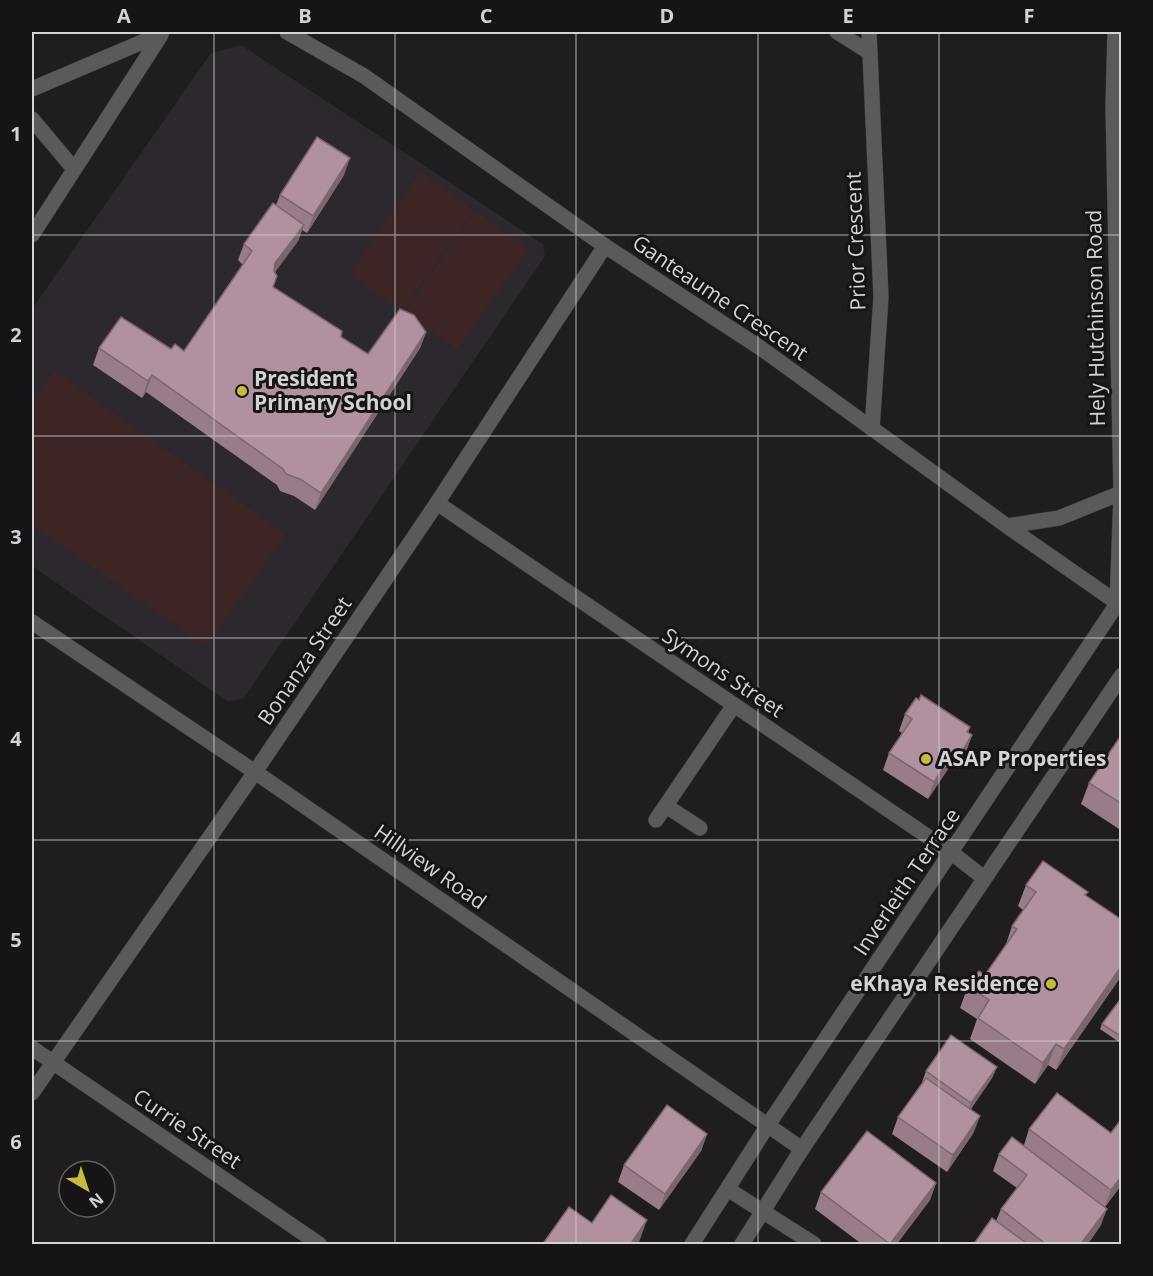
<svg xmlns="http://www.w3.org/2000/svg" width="1153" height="1276" font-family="'Open Sans',sans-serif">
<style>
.built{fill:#2d282e}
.green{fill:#3d2425}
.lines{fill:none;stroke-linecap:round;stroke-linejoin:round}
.minor-casing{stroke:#3c3a3c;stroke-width:16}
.minor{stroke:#5a5a5b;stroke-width:15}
.wall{fill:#987c89}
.shaded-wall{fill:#7c656f}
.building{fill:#b1909f;stroke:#7c656f;stroke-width:1.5}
.grid{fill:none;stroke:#d4d3d4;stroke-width:1.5;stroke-opacity:0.55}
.poi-dot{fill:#c5bc3d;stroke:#161416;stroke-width:2}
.labels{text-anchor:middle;stroke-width:6;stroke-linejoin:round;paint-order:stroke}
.street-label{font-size:21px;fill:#d4d3d4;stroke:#161416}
.poi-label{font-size:21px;font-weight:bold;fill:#d4d3d4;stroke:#161416;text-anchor:start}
.neatline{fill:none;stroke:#d4d3d4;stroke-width:2}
.grid-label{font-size:20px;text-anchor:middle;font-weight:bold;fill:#d4d3d4}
</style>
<rect width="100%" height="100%" fill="#1f1d1f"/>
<path class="built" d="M241 45 543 244 545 256 243 699 227 701 32 566V309L211 53Z"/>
<g class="green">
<path d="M420 172 474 210 402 311 349 274Z"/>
<path d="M475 211 529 248 457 350 404 312Z"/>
<path d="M54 371 286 534 206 647 32 525V403Z"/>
</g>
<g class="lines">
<g class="minor-casing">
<g id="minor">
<path d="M287 32 364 76 605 246 762 349 1007 526 1122 606"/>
<path d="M837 32 869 52"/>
<path d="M869 32 881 297 872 429"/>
<path d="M1115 32 1113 107 1121 493 1117 604"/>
<path d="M32 89 161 34"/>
<path d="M32 119 74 169"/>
<path d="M32 235 161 35"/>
<path d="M437 503 952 853 984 878"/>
<path d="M1007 526 1059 518 1121 493"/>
<path d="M32 622 255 772 802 1149"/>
<path d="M666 806 700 828"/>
<path d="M656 820 734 705"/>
<path d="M32 1048 319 1244"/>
<path d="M32 1093 255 772 437 503 605 246"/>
<path d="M729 1190 814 1244"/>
<path d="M692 1244 768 1125 1117 604"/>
<path d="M742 1244 802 1149 1122 675"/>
</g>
</g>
<use href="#minor" class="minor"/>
</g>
<g class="wall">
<path d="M344 175 307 233 302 230 298 241 275 272 273 287 341 337 368 354 426 332 420 348 315 510 294 496 280 491 277 485 146 392 142 398 93 365 99 348 171 349 184 351 243 265 238 260 244 244 276 205 280 195Z"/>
<path d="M905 714 970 727 968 733 972 735 966 752 955 769 950 766 928 799 883 770 889 753 902 733 899 731Z"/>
<path d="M1122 734V831L1081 804 1089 783Z"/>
<path d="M1026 885 1086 896 1122 920V975L1056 1070 1048 1065 1035 1084 970 1039 977 1019 960 1008 968 986 985 975 1005 947 1012 926 1023 910 1018 906Z"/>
<path d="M1122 997V1044L1100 1029 1102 1024Z"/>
<path d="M997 1067 992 1078 971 1109 974 1132 947 1172 892 1134 898 1117 923 1083 922 1082 926 1071Z"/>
<path d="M1122 1118V1184L1105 1207 1101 1225 1087 1245H973L996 1221 1001 1209 1017 1188 993 1171 999 1154 1024 1145 1029 1129 1111 1133Z"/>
<path d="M707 1134 701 1151 659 1210 618 1182 624 1165Z"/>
<path d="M936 1183 930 1200 896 1245H863L815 1209 821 1192Z"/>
</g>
<g class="shaded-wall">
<path d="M350 158 344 175 307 233 313 216Z"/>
<path d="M304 225 298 241 269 280 275 263Z"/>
<path d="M426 332 420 348 315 510 321 493Z"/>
<path d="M152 375 146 392 142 398 148 381Z"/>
<path d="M972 735 966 752 955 769 961 753Z"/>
<path d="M956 749 950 766 928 799 934 782Z"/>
<path d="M1122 965V975L1056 1070 1064 1049Z"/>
<path d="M1056 1044 1048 1065 1035 1084 1043 1063Z"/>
<path d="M997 1067 992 1078 967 1114 971 1103Z"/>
<path d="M980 1116 974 1132 947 1172 953 1155Z"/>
<path d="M707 1134 701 1151 659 1210 665 1194Z"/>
<path d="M1122 1176V1184L1105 1207 1111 1190Z"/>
<path d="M936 1183 930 1200 896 1245H890Z"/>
<path d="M1107 1209 1101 1225 1087 1245H1080Z"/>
<path d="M647 1220 638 1245H630Z"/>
</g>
<g class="building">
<path d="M317 137 350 158 313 216 280 195Z"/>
<path d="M273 203 304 225 275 263 274 271 277 276 273 287 342 331 341 337 368 354 400 309 414 315 426 332 321 493 300 479 286 474 283 469 152 375 148 381 99 348 121 317 171 349 175 344 184 351 252 251 244 244Z"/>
<path d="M921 695 970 727 967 732 972 735 961 753 956 749 934 782 889 753 912 719 905 714 916 698 919 700Z"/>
<path d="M1122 734V804L1089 783Z"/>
<path d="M1043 861 1088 892 1085 895 1122 920V965L1064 1049 1056 1044 1043 1063 978 1018 989 1000 968 986 979 971 985 975 1017 929 1012 926 1036 892 1026 885Z"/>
<path d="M1122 997V1037L1102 1024Z"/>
<path d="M951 1035 997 1067 971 1103 926 1071Z"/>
<path d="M926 1078 980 1116 953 1155 898 1117Z"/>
<path d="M1057 1093 1111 1133 1122 1118V1176L1111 1190 1029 1129Z"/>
<path d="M667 1105 707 1134 665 1194 624 1165Z"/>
<path d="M867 1131 936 1183 890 1244 821 1192Z"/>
<path d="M1012 1137 1107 1209 1080 1245H1047L1001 1209 1027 1175 999 1154Z"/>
<path d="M611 1195 647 1220 630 1245H542L569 1207 592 1223Z"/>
<path d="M992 1218 1029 1245H973Z"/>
</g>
<path class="grid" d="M214 32V1244M395 32V1244M576 32V1244M758 32V1244M939 32V1244M32 235H1122M32 436H1122M32 638H1122M32 840H1122M32 1041H1122"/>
<g class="poi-dot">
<circle cx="242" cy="391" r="6"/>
<circle cx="926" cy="759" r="6"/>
<circle cx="1051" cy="984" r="6"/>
</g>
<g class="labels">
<g class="street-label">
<text transform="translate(856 241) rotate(-92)" y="7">Prior Crescent</text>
<text transform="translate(720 298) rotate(34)" y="7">Ganteaume Crescent</text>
<text transform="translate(1096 318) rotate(-91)" y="7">Hely Hutchinson Road</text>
<text transform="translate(305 661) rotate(-56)" y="7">Bonanza Street</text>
<text transform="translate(723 673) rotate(34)" y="7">Symons Street</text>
<text transform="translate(430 867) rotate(35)" y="7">Hillview Road</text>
<text transform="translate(907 882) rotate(-56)" y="7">Inverleith Terrace</text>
<text transform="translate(187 1129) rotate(34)" y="7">Currie Street</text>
</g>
<g class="poi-label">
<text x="254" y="386">President<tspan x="254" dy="24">Primary School</tspan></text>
<text x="938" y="766">ASAP Properties</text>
<text x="1039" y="991" text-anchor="end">eKhaya Residence</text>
</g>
</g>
<rect width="1153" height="1276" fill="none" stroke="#161416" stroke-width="66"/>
<g transform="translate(87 1189) rotate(141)"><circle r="28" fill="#161416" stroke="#626062" stroke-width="1.5"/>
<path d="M0-4.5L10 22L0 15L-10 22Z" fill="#c5bc3d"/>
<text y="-9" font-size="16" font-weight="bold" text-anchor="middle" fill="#d4d3d4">N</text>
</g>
<rect x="33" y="33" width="1087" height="1210" class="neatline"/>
<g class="grid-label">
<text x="124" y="23">A</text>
<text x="305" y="23">B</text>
<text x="486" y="23">C</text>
<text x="667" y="23">D</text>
<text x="848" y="23">E</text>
<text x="1029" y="23">F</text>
<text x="16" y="141">1</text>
<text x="16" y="342">2</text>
<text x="16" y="544">3</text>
<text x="16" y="746">4</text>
<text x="16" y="947">5</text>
<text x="16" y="1149">6</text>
</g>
</svg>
